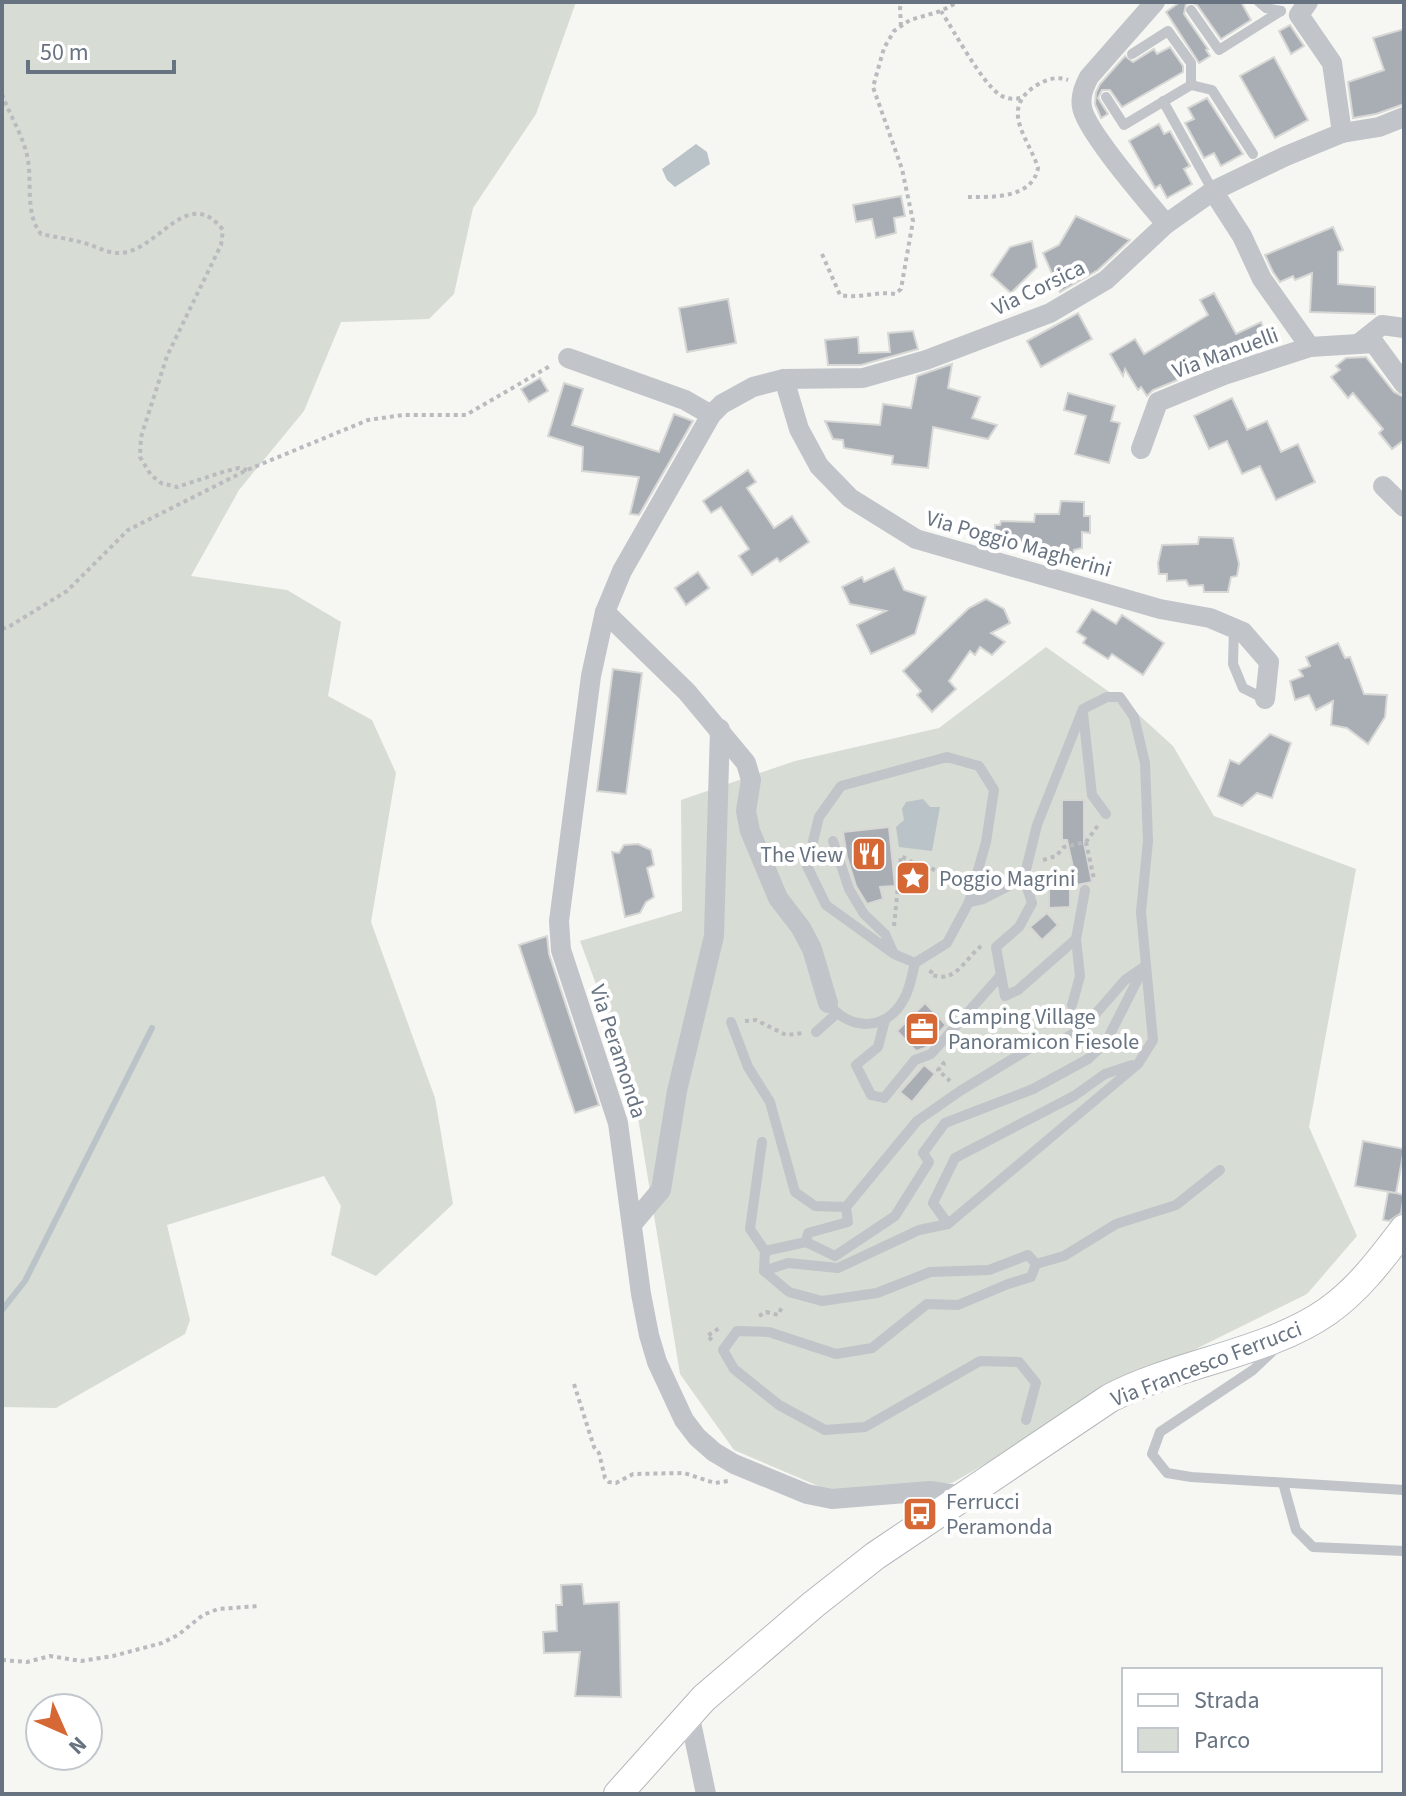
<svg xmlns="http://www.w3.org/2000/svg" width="1406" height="1796" font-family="'Source Sans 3',sans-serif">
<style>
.green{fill:#d7dcd4}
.water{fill:#bac3c7}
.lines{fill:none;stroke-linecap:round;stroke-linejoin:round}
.stream{stroke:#bac3c7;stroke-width:6}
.building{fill:#a8aeb4;stroke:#d7d7d5;stroke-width:2}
.secondary-casing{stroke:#b4b8bc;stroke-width:30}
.path{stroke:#b9bbbe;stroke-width:4;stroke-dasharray:4 4;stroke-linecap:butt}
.lane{stroke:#c1c4c8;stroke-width:10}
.street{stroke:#c1c4c8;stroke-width:20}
.secondary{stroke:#fff;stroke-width:28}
.labels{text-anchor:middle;stroke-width:8;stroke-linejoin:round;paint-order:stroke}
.street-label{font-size:22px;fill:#677381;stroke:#fff}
.poi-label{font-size:22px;fill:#677381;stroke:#fff;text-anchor:start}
</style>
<rect width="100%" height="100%" fill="#f6f6f3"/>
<g class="green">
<path d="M2 2H576L536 114 473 208 454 294 429 319 341 322 304 411 239 490 191 576 287 590 341 622 328 696 372 720 396 773 371 922 435 1098 453 1204 376 1276 331 1255 341 1206 324 1176 167 1225 190 1320 185 1334 56 1408 2 1407Z"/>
<path d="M1046 647 1129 706 1173 746 1214 816 1356 869 1309 1127 1357 1236 1307 1294 1111 1391 952 1483 830 1491 734 1450 680 1374 632 1081 580 941 682 911 681 800 795 761 939 728Z"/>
</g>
<g class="water">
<path d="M696 144 707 152 710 164 675 187 667 180 662 169Z"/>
<path d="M923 799 930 807H940L932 851 899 847 896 827 904 820 902 809 906 802Z"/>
</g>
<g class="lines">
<path class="stream" d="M2 1310 25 1281 152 1028"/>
</g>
<g class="building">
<path d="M1180 2H1241L1251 20 1221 39 1197 5 1191 2 1186 4 1184 14 1208 49 1206 50 1210 56 1199 63 1166 12Z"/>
<path d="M1290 25 1304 46 1291 54 1279 31Z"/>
<path d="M1404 29V104L1376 114 1353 118 1348 82 1384 70 1373 38Z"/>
<path d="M1170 47 1183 66V72L1122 107 1110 90H1102L1098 98 1108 114 1101 118 1095 104 1096 92 1100 84 1125 56 1133 62 1154 49 1157 54Z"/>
<path d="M1274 57 1308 120 1275 138 1240 76Z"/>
<path d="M1207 98 1243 154 1221 166 1214 153 1204 158 1185 123 1194 119 1188 108Z"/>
<path d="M1159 124 1164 134 1170 131 1190 166 1184 169 1192 184 1167 198 1160 185 1155 188 1129 141Z"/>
<path d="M901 196 905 216 894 218 896 233 876 238 872 219 856 222 853 205Z"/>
<path d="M1076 216 1130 240 1098 270 1060 292 1043 253 1059 245Z"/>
<path d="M1333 227 1343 250 1338 252V284L1375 287V314L1310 312 1312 273 1295 280 1293 276 1280 282 1273 272 1265 255Z"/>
<path d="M1032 241 1037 267 1011 293 991 275 1010 247Z"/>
<path d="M1214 293 1236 334 1261 322 1271 346 1219 363 1153 390 1147 396 1141 387 1138 390 1125 369 1123 376 1110 354 1135 339 1144 354 1208 315 1200 300Z"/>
<path d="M728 299 736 343 687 352 679 308Z"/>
<path d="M1078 313 1092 339 1041 367 1027 341Z"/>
<path d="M913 331 918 349 861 365H828L825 340 858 337 859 353 890 352 888 333Z"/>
<path d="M1366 357 1394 392 1404 397V440L1392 449 1379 433 1383 429 1353 393 1348 398 1331 377 1340 370 1336 366 1346 358Z"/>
<path d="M952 364 948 388 980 397 972 418 997 425 988 439 933 427 928 468 892 464 893 456 844 448 843 440 833 439 825 421 880 425 883 404 911 408 917 376Z"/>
<path d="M540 378 548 391 529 402 521 389Z"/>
<path d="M564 383 583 389 572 425 659 452 674 414 693 421 639 515 630 514 639 477 582 471 583 447 548 436Z"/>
<path d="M1068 393 1115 406 1111 421 1120 423 1109 463 1075 454 1086 416 1064 410Z"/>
<path d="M1232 398 1247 430 1267 421 1281 452 1298 444 1315 482 1276 500 1260 466 1242 474 1227 441 1209 449 1194 416Z"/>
<path d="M748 470 756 482 747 488 774 528 792 516 809 542 780 562 777 558 752 575 739 556 749 549 721 507 711 513 703 501Z"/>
<path d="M1061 501 1084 502V516H1090V533L1082 532V548L1074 550 1073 558H1059L1053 550 994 545 995 525H1000L1001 521 1034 522 1035 514H1059Z"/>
<path d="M1199 537 1233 538 1239 564 1237 576 1231 577 1228 592H1204L1203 585 1189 586 1186 580 1167 581V574H1159L1158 563 1162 545 1198 544Z"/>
<path d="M894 568 904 590 926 597 915 634 871 654 857 625 886 611 850 604 842 587 862 577 864 582Z"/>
<path d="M698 572 709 588 686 605 675 588Z"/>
<path d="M986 599 1004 609 1010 623 991 633 1005 642 992 655 980 647 975 655 970 651 949 681 956 689 932 712 917 695 921 691 903 671 969 608Z"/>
<path d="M1092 609 1116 624 1122 615 1164 643 1143 675 1112 654 1108 659 1083 643 1086 638 1077 632Z"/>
<path d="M1338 643 1345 658 1350 657 1364 694 1387 695 1385 717 1368 744 1347 728 1331 725 1333 701 1316 710 1309 695 1295 700 1290 681 1303 676 1299 670 1310 666 1306 657Z"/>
<path d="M613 669 642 673 626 794 597 791Z"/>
<path d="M1270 734 1291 743 1272 798 1257 793 1242 806 1218 796 1230 760 1239 764Z"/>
<path d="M1062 800H1084V843L1092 882 1077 885 1067 840H1062Z"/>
<path d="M889 827 895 886 880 887 883 899 867 904 856 886 847 857 843 832Z"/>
<path d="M638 844 651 850 654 865 647 868 654 897 646 902 640 913 625 917 612 852 619 853 624 845Z"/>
<path d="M1049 889H1070V907L1049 908Z"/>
<path d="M1047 913 1058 925 1042 940 1030 927Z"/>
<path d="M547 936 549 954 599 1105 575 1113 519 945Z"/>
<path d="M925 1003 946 1025 925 1048 916 1051 897 1031Z"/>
<path d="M924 1065 935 1074 912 1102 900 1092Z"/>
<path d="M1363 1141 1404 1149 1396 1193 1404 1195 1401 1213 1389 1221 1383 1220 1388 1192 1396 1193 1355 1186Z"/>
<path d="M582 1584 584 1604 619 1602 621 1697 575 1696 580 1652 544 1653 543 1632 557 1631 556 1605H562L561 1585Z"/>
</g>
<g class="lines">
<g class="secondary-casing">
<path id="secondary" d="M618 1794 704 1698 814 1604 875 1556 1110 1398C1177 1363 1269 1353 1328 1311 1359 1289 1381 1259 1404 1229"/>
</g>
<g class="path">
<path d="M941 11C954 31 982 83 1000 95 1007 99 1015 100 1024 97"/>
<path d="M901 26 900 8 902 2"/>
<path d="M2 94C10 116 24 137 28 160 32 184 25 214 41 234 55 237 70 239 84 243 96 246 108 254 121 253 159 250 188 184 223 230L221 245 167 356 141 437 140 457 151 475 161 483 177 487 226 471 239 468 247 470"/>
<path d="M968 197C992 197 1032 199 1038 168 1029 138 998 109 1037 85 1047 79 1057 76 1068 80"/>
<path d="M822 254 840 295C858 299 877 291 895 294L901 289 913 221 902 169 873 87 884 48 894 31 910 20 941 11 958 2"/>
<path d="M2 629 10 626 67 591 128 530 247 470 368 420 403 415H466L550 366"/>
<path d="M1086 842 1094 879"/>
<path d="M1043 860 1056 856 1064 847 1086 842 1099 824"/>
<path d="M1042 887 1076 881"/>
<path d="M894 926 901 856 915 864H924L961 885"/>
<path d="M932 970 930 974C955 985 964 960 981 946"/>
<path d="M745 1021 756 1020 786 1035 804 1033"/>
<path d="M942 1062 944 1064 938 1070 950 1081"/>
<path d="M759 1316 766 1312 778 1315 783 1305"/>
<path d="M712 1340 707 1336 721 1327"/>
<path d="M574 1384 594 1447 599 1453 605 1478 609 1482 616 1483 633 1474 684 1473 715 1483 728 1481"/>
<path d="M2 1660 27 1662 50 1656 81 1661 113 1656 162 1643 178 1635 203 1615 218 1609 259 1606"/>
</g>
<g class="lane">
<path d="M1259 2 1266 8 1281 11"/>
<path d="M1191 10 1219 50 1281 11"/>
<path d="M1191 85 1212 90 1253 154"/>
<path d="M1106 97 1124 125 1191 85V63L1168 31 1132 54"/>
<path d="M1163 101 1213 191"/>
<path d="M1234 628 1233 664 1243 688 1265 699"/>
<path d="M1083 713 1092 795 1106 814"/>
<path d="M833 841 849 889 864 914 885 934 893 952"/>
<path d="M969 902 983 899 1024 878 1037 825 1083 709 1107 697H1120L1134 717 1145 763 1148 841 1141 912 1153 1040 1138 1064 948 1224 919 1230 838 1268 788 1263 764 1271 789 1292 822 1301 877 1293 930 1272 989 1270 1028 1255 1036 1264 1064 1256 1116 1224 1176 1205 1220 1170"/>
<path d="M1001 975 1005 996 1018 990 1076 939 1085 890"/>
<path d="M828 1003C849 1031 886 1032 904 999 910 989 912 975 915 963L947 943 969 902 986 842 994 790 979 766 947 757 841 786 819 817 807 866 826 905 894 954 915 963"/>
<path d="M1072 1005 1080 976 1076 939"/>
<path d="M885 1020 878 1047 856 1065 871 1095 884 1098 915 1060 931 1054 1001 975 996 947 1019 927 1032 903 1024 878"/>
<path d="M731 1022 748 1067 770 1102 795 1192 815 1206 846 1207"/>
<path d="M816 1032 836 1014"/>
<path d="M762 1142 750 1229 765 1251"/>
<path d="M948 1224 933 1203 955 1158 1074 1096 1105 1074 1132 1065"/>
<path d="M806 1242 835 1256 895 1216 929 1162 923 1153 945 1123 1033 1089 1088 1059 1106 1042 1143 969"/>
<path d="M764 1271 765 1251 806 1242 808 1233 848 1222 846 1207 917 1121 960 1091 1029 1049 1046 1043 1063 1040 1085 1026 1125 980 1144 967"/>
<path d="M1276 1348 1253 1370 1160 1432 1152 1454 1167 1473 1191 1477 1404 1490"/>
<path d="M1026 1420 1036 1383 1019 1362 980 1361 865 1427 825 1430 779 1405 734 1369 723 1350 737 1331 769 1332 836 1354 872 1348 927 1304 958 1305 1008 1284 1031 1277 1036 1264"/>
<path d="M1283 1483 1296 1530 1313 1547 1404 1551"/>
</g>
<g class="street">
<path d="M1155 2 1089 77C1084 87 1080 96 1082 107 1085 130 1148 202 1166 224"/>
<path d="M1308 2 1299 15 1332 63 1342 133"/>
<path d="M1213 191 1242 236 1262 279 1310 347"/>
<path d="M1358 344 1382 325 1404 328"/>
<path d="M568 358 685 400 711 415"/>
<path d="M784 379 799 429 819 466 850 498 916 539 1160 609 1210 618 1243 632 1269 662 1265 699"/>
<path d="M1141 449 1158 402 1224 375 1310 347 1374 343 1404 384"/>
<path d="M1383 486 1404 507"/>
<path d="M605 612 687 692 746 763 751 780 746 811 750 831 778 898 801 928 812 949 828 1003"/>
<path d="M633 1223 661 1190 677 1091 714 936 720 729"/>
<path d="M964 1496 930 1491 832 1499 807 1494 734 1464 714 1452 697 1437 684 1420 657 1362 649 1335 641 1294 618 1123 561 950 559 921 591 676 605 612 622 571 711 415 722 404 753 387 784 379 863 378 926 360 1050 313 1106 280 1166 224 1213 191 1286 156 1342 133 1379 127 1404 117"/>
<path d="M689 1713 706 1794"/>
</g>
<use href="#secondary" class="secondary"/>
</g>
<defs>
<g id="restaurant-square" transform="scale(1.8)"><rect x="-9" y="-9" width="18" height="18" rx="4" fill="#d56834" stroke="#fff"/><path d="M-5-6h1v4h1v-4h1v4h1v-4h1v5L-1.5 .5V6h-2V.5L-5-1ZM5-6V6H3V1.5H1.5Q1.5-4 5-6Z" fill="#fff"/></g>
<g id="sight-square" transform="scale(1.8)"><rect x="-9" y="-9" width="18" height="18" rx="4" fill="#d56834" stroke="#fff"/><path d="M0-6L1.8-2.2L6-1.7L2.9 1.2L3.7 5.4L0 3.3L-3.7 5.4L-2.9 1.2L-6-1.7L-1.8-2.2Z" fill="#fff"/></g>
<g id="office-square" transform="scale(1.8)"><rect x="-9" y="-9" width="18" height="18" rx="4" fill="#d56834" stroke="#fff"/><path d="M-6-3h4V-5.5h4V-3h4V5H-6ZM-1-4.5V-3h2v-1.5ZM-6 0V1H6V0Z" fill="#fff"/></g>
<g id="bus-square" transform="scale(1.8)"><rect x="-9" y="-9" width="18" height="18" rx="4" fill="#d56834" stroke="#fff"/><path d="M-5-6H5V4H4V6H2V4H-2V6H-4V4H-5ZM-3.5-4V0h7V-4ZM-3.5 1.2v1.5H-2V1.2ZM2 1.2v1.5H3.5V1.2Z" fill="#fff"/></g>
</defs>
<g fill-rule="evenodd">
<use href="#restaurant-square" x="869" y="854"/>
<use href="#sight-square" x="913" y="878"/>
<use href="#office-square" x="922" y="1029"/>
<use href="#bus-square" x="920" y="1514"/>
</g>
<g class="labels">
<g class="street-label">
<text transform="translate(1038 287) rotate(-26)" y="8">Via Corsica</text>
<text transform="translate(1225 352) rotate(-20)" y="8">Via Manuelli</text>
<text transform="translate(1019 543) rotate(16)" y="8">Via Poggio Magherini</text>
<text transform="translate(619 1051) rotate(72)" y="8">Via Peramonda</text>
<text transform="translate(1206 1363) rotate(-21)" y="8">Via Francesco Ferrucci</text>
</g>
<g class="poi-label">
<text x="843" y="862" text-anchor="end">The View</text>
<text x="939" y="886">Poggio Magrini</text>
<text x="948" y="1024">Camping Village<tspan x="948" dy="25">Panoramicon Fiesole</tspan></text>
<text x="946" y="1509">Ferrucci<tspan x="946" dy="25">Peramonda</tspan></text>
</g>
</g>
<rect width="1406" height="1796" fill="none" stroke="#677381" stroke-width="8"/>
<rect x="1122" y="1668" width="260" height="104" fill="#ffffff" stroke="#c2c7cd" stroke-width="2"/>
<rect x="1138" y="1694" width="40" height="12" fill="#ffffff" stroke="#c2c7cd" stroke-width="2"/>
<text x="1194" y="1708" font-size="24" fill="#677381">Strada</text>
<rect x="1138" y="1728" width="40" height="24" fill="#d7dcd4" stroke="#c2c7cd" stroke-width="2"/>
<text x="1194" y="1748" font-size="24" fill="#677381">Parco</text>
<g transform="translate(64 1732) rotate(135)"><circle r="38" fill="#ffffff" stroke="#c2c7cd" stroke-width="2"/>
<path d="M0-6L14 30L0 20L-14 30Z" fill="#d56834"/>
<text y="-12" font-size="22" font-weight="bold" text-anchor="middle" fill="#677381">N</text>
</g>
<path d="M28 60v12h146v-12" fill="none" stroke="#677381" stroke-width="4"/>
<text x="40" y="60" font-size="24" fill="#677381" stroke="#ffffff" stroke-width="6" paint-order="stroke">50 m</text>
</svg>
